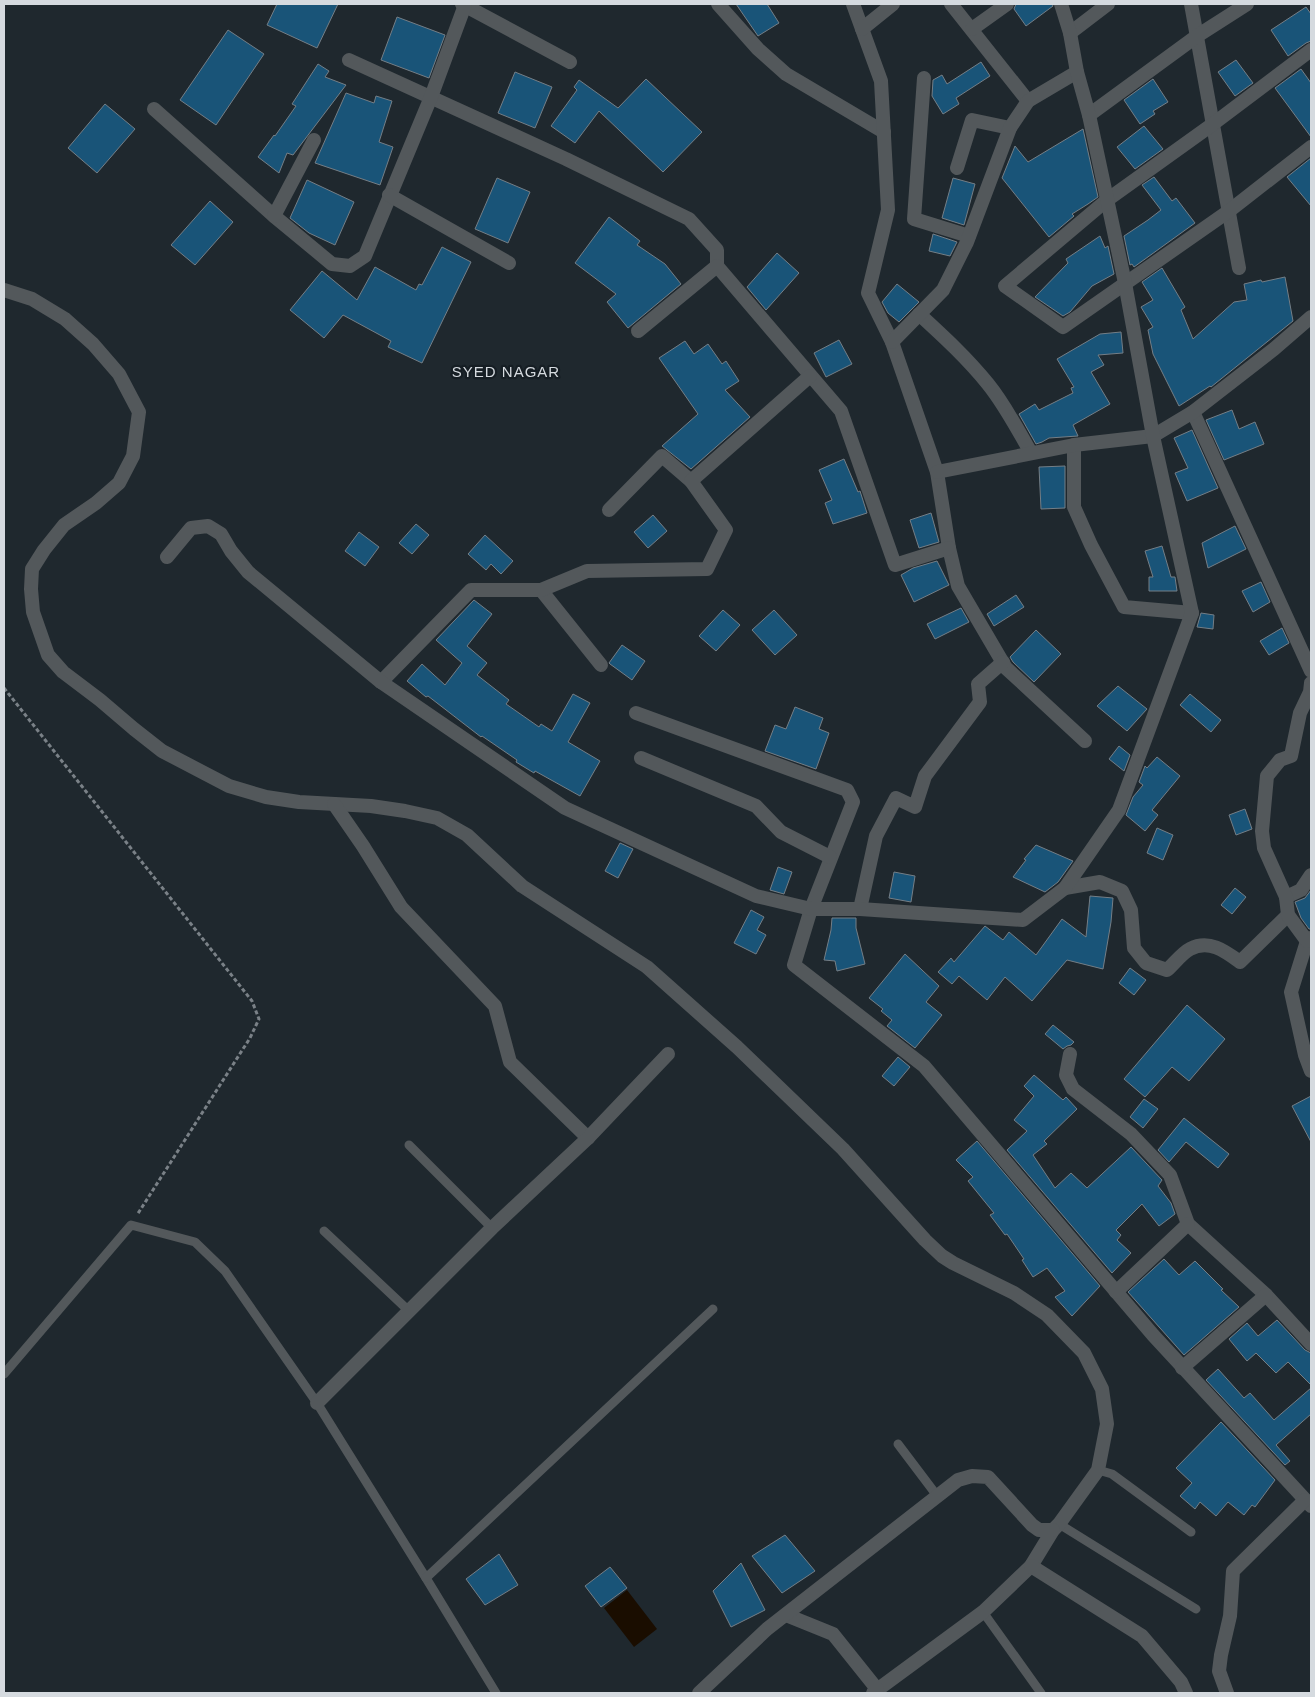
<svg xmlns="http://www.w3.org/2000/svg" width="1315" height="1697" font-family="Helvetica,sans-serif">
<style>
.water{fill:#1a0d00}
.building{fill:#195478;stroke:#747e86}
.lines{fill:none;stroke-linecap:round;stroke-linejoin:round}
.path{stroke:#7a8187;stroke-width:3;stroke-dasharray:4 2.5;stroke-linecap:butt}
.service{stroke:#53585b;stroke-width:9}
.minor{stroke:#53585b;stroke-width:14}
.tertiary{stroke:#53585b;stroke-width:14}
.labels{text-anchor:middle;stroke-width:4.5;stroke-linejoin:round;paint-order:stroke}
.neighbourhood-label{font-size:15px;letter-spacing:1px;fill:#d5dadf;stroke:#161e24}
</style>
<rect width="100%" height="100%" fill="#1f282e"/>
<path class="water" d="M627 1590 657 1629 634 1647 604 1608Z"/>
<g class="building">
<path d="M277 4H338L317 48 267 25Z"/>
<path d="M736 4H767L779 23 758 36Z"/>
<path d="M1016 4H1052L1053 6 1026 26 1014 9Z"/>
<path d="M1306 7 1311 14V41L1306 43 1288 56 1271 30Z"/>
<path d="M397 17 445 35 429 78 381 60Z"/>
<path d="M228 30 264 54 216 125 180 100Z"/>
<path d="M1236 60 1253 83 1235 96 1218 72Z"/>
<path d="M981 62 990 76 956 98 959 104 943 114 932 96 933 80 942 75 947 84Z"/>
<path d="M318 64 329 71 325 77 346 85 293 155 287 153 279 173 258 157 274 135 275 136 296 106 292 104Z"/>
<path d="M1301 69 1311 83V137L1275 88Z"/>
<path d="M515 72 552 87 535 128 498 113Z"/>
<path d="M646 79 702 132 663 172 599 111 575 143 551 126 577 90 574 87 579 80 618 108Z"/>
<path d="M1153 79 1168 102 1153 111 1155 114 1140 124 1124 100Z"/>
<path d="M346 93 374 103 376 96 392 101 379 142 393 147 380 185 315 163Z"/>
<path d="M105 104 135 129 97 173 68 148Z"/>
<path d="M1144 126 1163 149 1135 169 1117 147Z"/>
<path d="M1083 129 1098 197 1088 204 1072 214 1074 216 1049 237 1002 178 1015 146 1028 162Z"/>
<path d="M1311 158V206L1287 177Z"/>
<path d="M1154 177 1172 201 1176 198 1195 223 1134 267 1132 264 1130 265 1124 236 1148 220 1161 210 1142 185Z"/>
<path d="M497 178 530 192 508 243 475 229Z"/>
<path d="M953 178 975 184 964 225 942 218Z"/>
<path d="M307 180 354 202 335 245 309 233 290 218Z"/>
<path d="M210 201 233 222 195 265 171 245Z"/>
<path d="M609 217 640 241 637 245 665 264 681 284 628 328 607 302 616 294 575 263Z"/>
<path d="M933 234 957 242 950 256 929 251Z"/>
<path d="M1100 236 1105 248 1108 246 1114 274 1092 286 1070 312 1063 316 1035 297 1068 263 1066 259Z"/>
<path d="M442 247 471 262 422 363 388 347 391 341 343 315 324 338 290 310 322 271 357 300 375 267 416 290 419 284 422 285Z"/>
<path d="M777 253 799 273 766 310 747 287Z"/>
<path d="M1162 268 1185 307 1181 310 1193 339 1234 302 1247 300 1244 284 1261 280 1262 282 1285 277 1293 321 1211 387 1210 386 1179 406 1153 354 1148 330 1153 327 1141 307 1153 300 1142 282Z"/>
<path d="M897 284 919 302 899 322 888 313 882 302Z"/>
<path d="M1121 332 1123 353 1098 355 1104 365 1091 372 1110 404 1073 425 1078 436 1049 438 1042 442 1036 444 1019 414 1035 404 1039 410 1073 393 1071 388 1074 387 1057 359 1100 334Z"/>
<path d="M839 340 852 364 826 377 814 353Z"/>
<path d="M685 341 694 354 708 344 722 364 726 361 739 381 725 390 750 417 691 469 662 446 698 414 659 358Z"/>
<path d="M1232 410 1239 429 1255 422 1264 444 1224 460 1206 420Z"/>
<path d="M1192 430 1218 488 1187 501 1175 473 1188 468 1174 438Z"/>
<path d="M844 459 858 492 860 491 867 513 833 524 825 503 832 500 819 470Z"/>
<path d="M1065 466V508L1041 509 1039 467Z"/>
<path d="M931 513 939 542 919 548 910 520Z"/>
<path d="M653 515 667 531 648 548 634 532Z"/>
<path d="M416 524 429 535 412 554 399 543Z"/>
<path d="M1235 526 1246 549 1208 568 1202 543Z"/>
<path d="M359 532 379 547 365 566 345 551Z"/>
<path d="M485 535 513 561 501 574 491 564 486 570 468 554Z"/>
<path d="M1162 546 1171 577H1175L1177 591H1149V577H1153L1145 551Z"/>
<path d="M937 561 949 585 914 602 901 575 913 568Z"/>
<path d="M1261 582 1270 602 1253 612 1242 591Z"/>
<path d="M1016 595 1024 607 994 626 987 614Z"/>
<path d="M474 600 492 614 467 646 487 663 477 675 509 700 506 704 539 727 541 724 552 731 573 694 590 703 568 742 600 761 580 796 535 771 534 773 516 762 517 760 482 736 481 737 428 696 426 697 407 681 422 664 445 685 462 663 436 640Z"/>
<path d="M961 608 969 622 935 639 927 624Z"/>
<path d="M723 610 740 625 716 651 699 636Z"/>
<path d="M774 610 797 635 775 655 752 630Z"/>
<path d="M1201 613 1214 615 1213 629 1197 627Z"/>
<path d="M1282 628 1289 643 1269 655 1260 641Z"/>
<path d="M1036 630 1061 654 1034 682 1013 662 1010 657Z"/>
<path d="M622 645 645 661 632 680 610 664 609 663Z"/>
<path d="M1118 686 1147 709 1127 731 1097 706Z"/>
<path d="M1190 694 1221 720 1211 732 1180 705Z"/>
<path d="M795 707 823 718 819 729 829 733 816 769 765 751 775 725 786 729Z"/>
<path d="M1119 746 1130 755 1124 771 1109 759Z"/>
<path d="M1157 757 1180 776 1152 810 1158 815 1145 831 1126 815 1133 797 1143 785 1139 782 1145 766 1147 768Z"/>
<path d="M1245 809 1252 829 1236 835 1229 815Z"/>
<path d="M1157 828 1173 835 1163 860 1147 853Z"/>
<path d="M620 843 633 849 618 878 605 871Z"/>
<path d="M1036 845 1073 861 1058 882 1045 892 1013 877 1026 860 1024 859Z"/>
<path d="M778 867 792 872 784 894 770 890Z"/>
<path d="M894 872 915 876 911 902 889 898Z"/>
<path d="M1235 888 1246 897 1232 914 1221 905Z"/>
<path d="M1311 890V929H1309L1301 918 1295 902 1305 898Z"/>
<path d="M1090 896 1113 898 1111 922 1103 969 1067 960 1032 1001 1005 977 987 1000 959 976 952 984 938 972 951 958 954 962 985 926 1003 940 1009 932 1036 955 1062 919 1086 937Z"/>
<path d="M751 910 764 917 757 930 766 935 756 954 734 943Z"/>
<path d="M832 918H856V928L865 964 837 971 835 961 824 960 831 930Z"/>
<path d="M905 954 939 986 926 1002 942 1015 915 1048 887 1026 892 1020 881 1011 883 1009 869 998Z"/>
<path d="M1130 968 1146 980 1134 995 1119 983Z"/>
<path d="M1187 1005 1225 1039 1189 1081 1172 1067 1145 1097 1124 1079Z"/>
<path d="M1053 1025 1074 1042 1071 1045 1067 1046 1063 1049 1045 1034Z"/>
<path d="M898 1057 910 1067 894 1086 882 1076Z"/>
<path d="M1034 1075 1063 1100 1066 1097 1077 1109 1044 1141 1047 1144 1033 1155 1055 1188 1071 1173 1087 1188 1131 1147 1162 1180 1158 1186 1171 1203 1175 1214 1159 1226 1142 1204 1116 1230 1121 1235 1117 1240 1131 1253 1112 1273 1007 1150 1027 1131 1014 1120 1034 1096 1024 1086Z"/>
<path d="M1311 1096V1142L1292 1106Z"/>
<path d="M1144 1099 1158 1109 1143 1128 1130 1117Z"/>
<path d="M1184 1118 1229 1154 1218 1168 1186 1142 1169 1162 1158 1150Z"/>
<path d="M977 1141 1100 1286 1072 1316 1055 1297 1065 1291 1047 1268 1033 1277 1022 1260 1024 1259 1007 1234 1005 1235 990 1215 994 1213 968 1181 973 1177 956 1160Z"/>
<path d="M1164 1259 1179 1275 1195 1261 1223 1289 1221 1290 1239 1307 1184 1355 1128 1292Z"/>
<path d="M1277 1320 1305 1350 1311 1353V1385L1288 1362 1276 1373 1256 1353 1247 1361 1229 1339 1247 1323 1258 1336Z"/>
<path d="M1218 1369 1244 1398 1250 1393 1274 1420 1311 1388V1414L1276 1445 1290 1461 1285 1465 1206 1380Z"/>
<path d="M1221 1422 1275 1480 1255 1507 1252 1505 1244 1515 1228 1502 1216 1516 1200 1502 1195 1509 1180 1496 1192 1483 1176 1468Z"/>
<path d="M785 1535 815 1571 782 1593 752 1556Z"/>
<path d="M499 1554 518 1585 485 1605 466 1579Z"/>
<path d="M741 1563 765 1610 731 1627 713 1591Z"/>
<path d="M610 1567 627 1588 601 1607 585 1586Z"/>
</g>
<g class="lines">
<path class="path" d="M4 688 252 1001 259 1019 250 1038 137 1215"/>
<g class="service">
<path d="M409 1145 492 1228"/>
<path d="M324 1231 409 1311"/>
<path d="M4 1374 131 1225 195 1242 225 1271 317 1403 426 1578 496 1693"/>
<path d="M898 1444 938 1497"/>
<path d="M1098 1470 1112 1474 1191 1532"/>
<path d="M1059 1524 1196 1609"/>
<path d="M426 1578 713 1309"/>
<path d="M983 1612 1041 1693"/>
</g>
<g class="minor">
<path d="M462 4 570 62"/>
<path d="M718 4 758 49 786 74 884 132"/>
<path d="M853 4 881 81 888 210 868 293 892 342 937 472 949 548 958 586 1006 668 1085 741"/>
<path d="M951 4 1028 101"/>
<path d="M1191 4 1239 268"/>
<path d="M862 29 893 4"/>
<path d="M972 29 1007 4"/>
<path d="M1070 33 1108 4"/>
<path d="M1311 50 1213 124 1107 200 1005 286 1063 327 1229 211 1311 147"/>
<path d="M349 60 566 159 689 219 717 250V266L841 411 895 565 949 548"/>
<path d="M924 78 914 219 969 236"/>
<path d="M154 109 274 216 332 264 350 266 365 256 431 97 465 5"/>
<path d="M1089 115 1197 36 1247 4"/>
<path d="M957 168 972 120 1010 128"/>
<path d="M389 195 509 263"/>
<path d="M274 216 314 140"/>
<path d="M4 290 32 299 65 319 93 344 119 374 139 412 133 456 119 483 96 503 64 525 44 550 32 569 31 589 33 612 48 655 63 672 100 700 134 729 162 751 229 786 266 797 299 802 371 806 405 811 437 818 467 835 522 886 647 967 737 1047 843 1149 925 1240 942 1256 953 1263 1014 1293 1047 1315 1084 1353 1102 1389 1107 1424 1098 1470 1059 1524 1053 1530 1031 1566 983 1612 873 1693"/>
<path d="M919 314C943 336 967 358 988 384 1005 405 1018 430 1031 453"/>
<path d="M638 331 717 266"/>
<path d="M892 342 943 290 967 242 1010 128 1028 101 1077 72"/>
<path d="M1193 412 1311 671"/>
<path d="M1074 445V507L1091 545 1124 607 1192 613"/>
<path d="M937 472 1074 445 1153 436 1193 412 1274 349 1311 317"/>
<path d="M609 510 662 456 691 481"/>
<path d="M541 590 601 665"/>
<path d="M381 682 471 590H541L587 571 707 569 726 530 691 481 810 376"/>
<path d="M636 713 847 790 853 802 811 909 794 965 924 1066 1153 1335 1311 1506"/>
<path d="M641 758 756 806 781 832 830 857"/>
<path d="M334 804 363 846 401 907 495 1006 510 1062 588 1138"/>
<path d="M1065 888 1100 882 1122 891 1131 910 1134 948 1146 963 1167 970C1174 964 1182 953 1190 949 1209 939 1225 951 1240 962L1288 915"/>
<path d="M1286 897 1301 890 1311 875"/>
<path d="M860 909 876 836 896 798 915 807 925 776 980 702 978 684 1003 662"/>
<path d="M1311 938 1307 941 1291 992 1305 1055 1311 1071"/>
<path d="M1307 941 1288 915 1286 897 1264 848 1262 831 1267 776 1280 760 1291 756 1300 713 1310 692 1311 683"/>
<path d="M1070 1054 1066 1075 1073 1089 1131 1134 1170 1175 1188 1224 1266 1295 1311 1344"/>
<path d="M1116 1292 1188 1224"/>
<path d="M1182 1368 1266 1295"/>
<path d="M317 1403 492 1228 588 1138 668 1054"/>
<path d="M1031 1566 1142 1636 1181 1682 1186 1693"/>
<path d="M786 1615 833 1634 877 1689"/>
<path d="M699 1693 767 1629 958 1480 972 1476 988 1477 1032 1525 1039 1530H1053"/>
<path d="M1227 1693 1219 1671 1221 1655 1230 1616 1233 1571 1305 1500"/>
</g>
<path class="tertiary" d="M167 557 191 528 208 526 221 534 231 551 248 572 381 682 565 808 756 896 811 909H860L1023 920 1065 888 1119 810 1192 613 1153 436 1125 283 1089 115 1077 72 1070 33 1061 4"/>
</g>
<g class="labels">
<g class="neighbourhood-label">
<text x="506" y="377">SYED NAGAR</text>
</g>
</g>
<rect width="1315" height="1697" fill="none" stroke="#d5dadf" stroke-width="10"/>
</svg>
